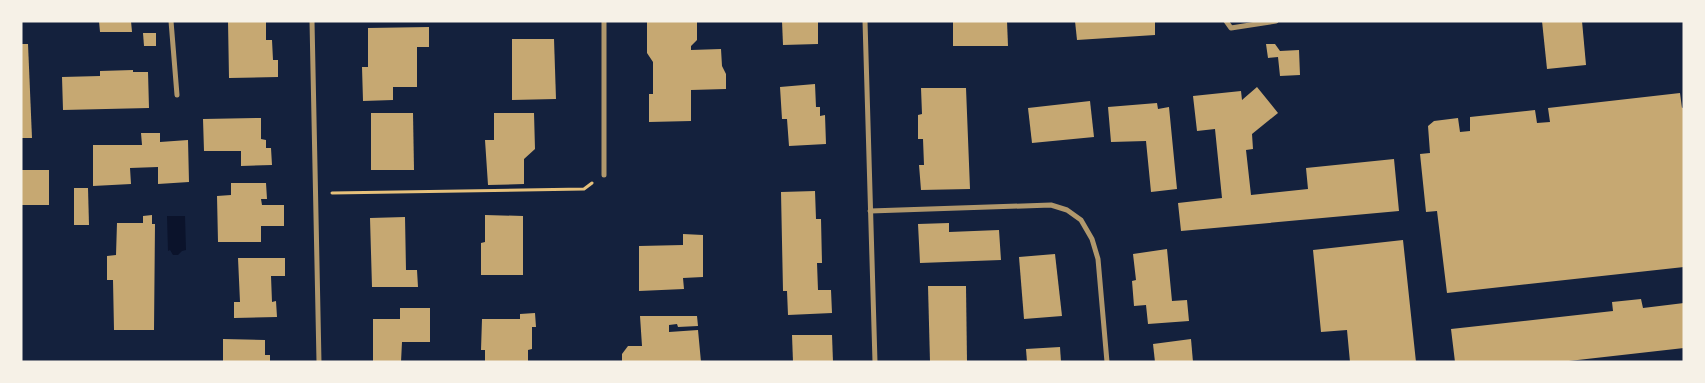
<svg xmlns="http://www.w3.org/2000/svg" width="1705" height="383" font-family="'Fira Sans Condensed',sans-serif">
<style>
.water{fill:#0b132b}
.building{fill:#c6a872}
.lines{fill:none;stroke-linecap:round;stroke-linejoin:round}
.path{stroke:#e5c07b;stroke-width:3}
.minor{stroke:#b1986c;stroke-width:5}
</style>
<rect width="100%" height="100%" fill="#14213d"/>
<path class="water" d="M167 216H185L186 250 182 251 178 255H173L170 250 168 251Z"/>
<g class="building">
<path d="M99 21H131L132 32H100Z"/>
<path d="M228 21H266V40H272L273 60H278V77L229 78Z"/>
<path d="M647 21H697V40L691 46V50L721 49 722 66 726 74V89L691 90V121L649 122V94H653V62L647 53Z"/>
<path d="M782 21H818V44L783 45Z"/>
<path d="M953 21H1007L1008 46H953Z"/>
<path d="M1075 21H1155V35L1077 40Z"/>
<path d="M1542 21H1582L1586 65 1547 69Z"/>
<path d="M429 27V47H417V87H393V100L363 101 362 67H368V28Z"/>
<path d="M143 33H156V46H144Z"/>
<path d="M512 39H554L556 99 512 100Z"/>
<path d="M21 44H28L32 138H21Z"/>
<path d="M1266 44H1275L1280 51 1299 50 1300 75 1280 76 1278 57 1268 58Z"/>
<path d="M133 70V72H148L149 108 63 110 62 77 100 76V71Z"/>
<path d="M815 84 816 107H820V116L825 115 826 144 789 146 787 119H782L780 87Z"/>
<path d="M1257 87 1278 113 1252 134 1253 149 1246 150 1251 195 1308 189 1306 168 1394 159 1399 211 1181 231 1178 203 1222 198 1215 129 1197 131 1193 96 1241 91 1242 100Z"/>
<path d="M921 88H966L970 189 921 190 919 165H924L923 139H918V115L922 114Z"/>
<path d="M1680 93 1682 108 1684 107V267L1447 293 1437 211 1426 212 1420 154 1430 153 1428 126 1434 121 1458 118 1460 132 1470 131V117L1535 110 1537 123 1550 122 1548 108Z"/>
<path d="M1090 101 1094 137 1032 143 1028 108Z"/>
<path d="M1157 103 1158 109 1169 107 1177 189 1151 192 1146 141 1111 142 1108 107Z"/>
<path d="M371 113H413L414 170H371Z"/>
<path d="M494 113H534L535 149 524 159V184L488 185 485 140H494Z"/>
<path d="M261 118V139L266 140V148H271L272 165 241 166V151H204L203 119Z"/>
<path d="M141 133H160V142L188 140 189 182 158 184V167L130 168 131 184 93 186V145H142Z"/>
<rect x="21" y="170" width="28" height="35"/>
<path d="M231 183H266L267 199H261L262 205H284V226H261V242H218L217 196 231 195Z"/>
<path d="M74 188H88L89 225H74Z"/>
<path d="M815 191 816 219H821L822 263H817L818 290H831L832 313 788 315 787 291H783L781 192Z"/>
<path d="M152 215V224H155L154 330H114L113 280H107V256L116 255 117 223H143V216Z"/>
<path d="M485 215 523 216V275H481V243L485 242Z"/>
<path d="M405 217 406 270H417L418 287H372L370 218Z"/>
<path d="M949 223V232L999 230 1001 260 920 263 918 224Z"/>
<path d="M683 234 703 235V277L683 278 684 289 639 291V246L683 245Z"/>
<path d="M1403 240 1416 362H1350L1347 330 1321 332 1313 250Z"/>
<path d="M1167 249 1172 301 1187 300 1189 321 1148 324 1146 305 1134 306 1132 281 1136 280 1133 254Z"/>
<path d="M1055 254 1062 316 1024 319 1019 257Z"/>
<path d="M238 258H285V276H271L272 302 276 301 277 317 234 318V302H240Z"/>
<path d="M928 286H966L967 362H930Z"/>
<path d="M1641 299 1643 308 1684 303V348L1560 362H1455L1451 329 1613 311 1612 302Z"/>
<path d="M400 308H430V342H402L401 362H373V319H400Z"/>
<path d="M535 313 536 327H532V349L528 350V362H485V350H481L482 319H520V314Z"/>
<path d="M640 316H697L698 326 678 327 677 324 669 325V332L698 330 701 362H622V354L628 346H642Z"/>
<path d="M792 335H832L833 362H793Z"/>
<path d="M223 339 265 340V355H270V362H223Z"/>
<path d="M1191 339 1193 362H1155L1153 344Z"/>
<path d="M1060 347 1061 362H1027L1026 349Z"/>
</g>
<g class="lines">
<path class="path" d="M332 193 584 189 592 183"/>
<g class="minor">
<path d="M171 21 177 95"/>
<path d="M312 21 319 362"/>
<path d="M604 21V175"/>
<path d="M865 21 875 362"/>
<path d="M1226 21 1231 28 1276 21"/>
<path d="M870 211 1051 205 1067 210 1081 220 1092 239 1098 259 1107 362"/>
</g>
</g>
<rect width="1705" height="383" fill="none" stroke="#f6f1e7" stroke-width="45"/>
</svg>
